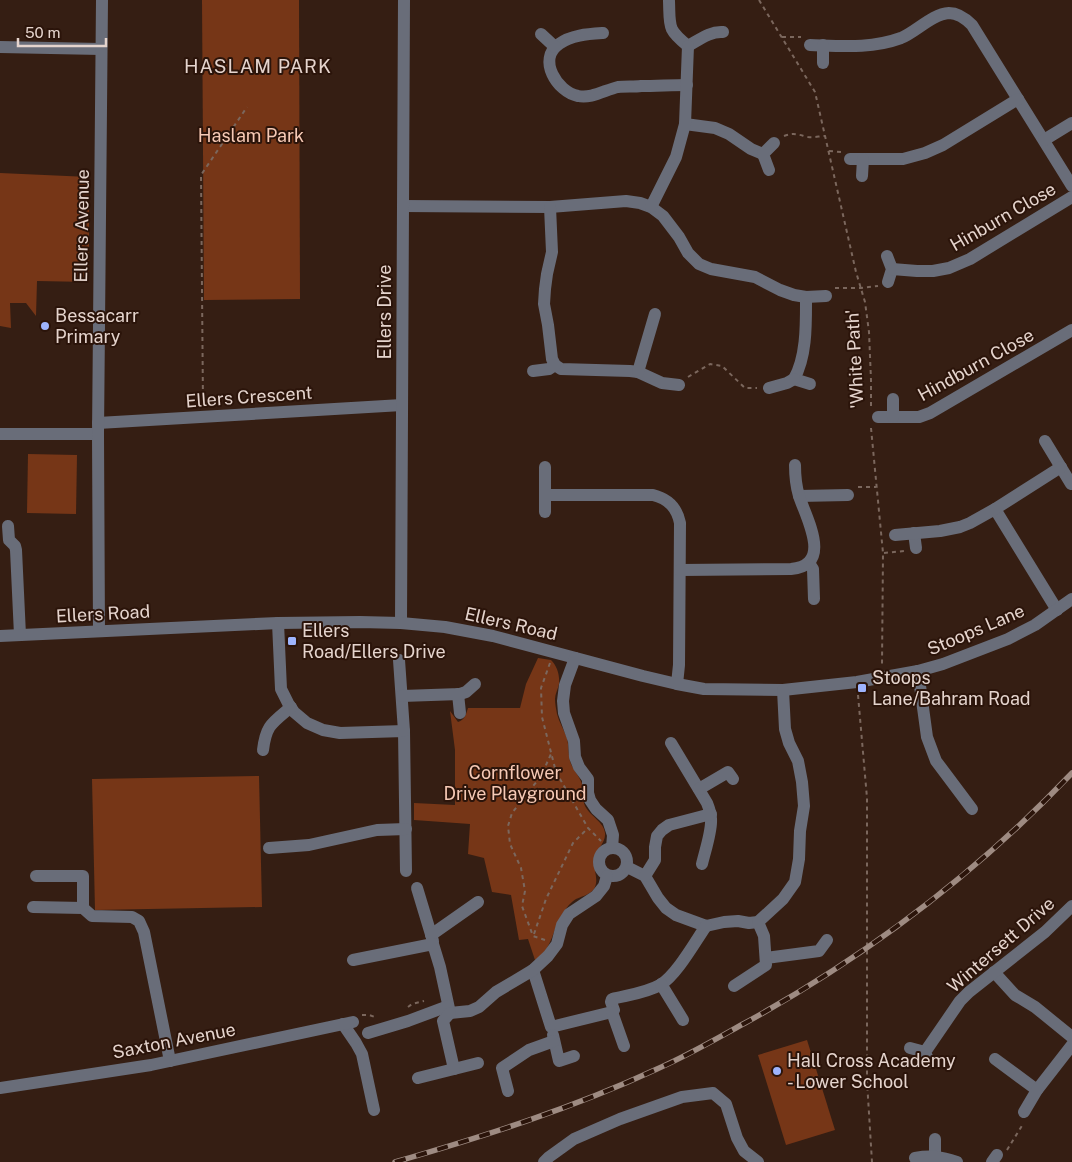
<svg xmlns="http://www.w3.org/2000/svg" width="1072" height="1162" font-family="'Public Sans',sans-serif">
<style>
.green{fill:#763617}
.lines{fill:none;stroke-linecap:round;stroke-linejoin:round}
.path{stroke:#7b675d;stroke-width:2;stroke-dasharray:4 4;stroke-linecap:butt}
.minor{stroke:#696d79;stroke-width:12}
.rail-casing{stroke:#9e8b82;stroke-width:5.5}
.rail{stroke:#2b140a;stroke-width:4;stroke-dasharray:11;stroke-linecap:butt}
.poi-dot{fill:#9eb4fd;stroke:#2b140a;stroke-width:2}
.labels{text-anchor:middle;stroke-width:4;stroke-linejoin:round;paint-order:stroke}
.park-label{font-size:18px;fill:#f6c9b5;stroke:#2b140a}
.street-label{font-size:18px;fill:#e5d4cd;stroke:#2b140a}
.poi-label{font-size:18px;fill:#e5d4cd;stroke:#2b140a;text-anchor:start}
.neighbourhood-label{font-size:19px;letter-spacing:1px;fill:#e5d4cd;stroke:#2b140a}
</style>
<rect width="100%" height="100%" fill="#351e13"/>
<g class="green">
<path d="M202 0H299L300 299 204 300Z"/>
<path d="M0 173 89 177V282L37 281 36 316 26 303H10L11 328 0 326Z"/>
<path d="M28 454 77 455 76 514 27 513Z"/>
<path d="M538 658 551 660C557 666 560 675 559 684 558 689 555 694 555 699 555 703 556 709 557 714 559 722 564 730 567 738 569 747 568 756 571 764 574 771 580 777 582 784 584 792 582 799 585 806 590 816 604 822 605 833 606 842 597 849 595 857 592 868 599 877 595 887 592 894 583 896 576 899 571 902 566 908 563 913 552 929 553 949 535 960L528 939 519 940 511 895 492 892 484 858 468 854 470 824 414 820V803L455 805V750L450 711 458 722C465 720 466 714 468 708H520L526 684Z"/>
<path d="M259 776 262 907 95 910 92 779Z"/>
<path d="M807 1040 835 1130 786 1145 758 1055Z"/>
</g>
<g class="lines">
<g class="path">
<path d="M759 0 815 92 856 272 865 302 869 332 871 380V408"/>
<path d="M782 37H801"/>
<path d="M784 136C794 132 799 135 808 137 813 138 820 136 825 136"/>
<path d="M829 151 841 152"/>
<path d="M835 288H861L878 286"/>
<path d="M688 377 710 364 722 366 745 388H757"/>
<path d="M203 405 201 175 247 107"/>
<path d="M871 428 883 553 882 665"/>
<path d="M858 487H876"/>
<path d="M884 553 904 551"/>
<path d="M550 663 541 688 542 717 556 772 588 828 601 841"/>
<path d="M858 695 867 798V1081L872 1162"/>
<path d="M534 934 546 899 573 843 588 828"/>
<path d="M545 940 533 936 522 906 525 891 521 868 510 844 508 826 512 813 541 776 551 754"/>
<path d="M408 1007 412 1004 424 1001"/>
<path d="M362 1015H369L375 1017"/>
<path d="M1007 1150 1023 1124"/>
</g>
<g class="minor">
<path d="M669 1C670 27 667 29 688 46 699 40 710 31 723 32"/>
<path d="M603 33C588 34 571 35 559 44 537 59 557 92 578 96 591 99 605 90 618 87 626 86 634 87 641 86 656 86 672 85 687 85"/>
<path d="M541 34 555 47"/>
<path d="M810 45C841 46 871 49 901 38 916 32 932 14 949 13 958 13 966 19 972 25L1072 186"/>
<path d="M823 45V63"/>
<path d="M0 47 101 49"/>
<path d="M685 124 715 128 729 134 751 149 763 154"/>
<path d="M1044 140 1072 123"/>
<path d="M850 159H903L925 153 943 145 1018 99"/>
<path d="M769 170 763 154 774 143"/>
<path d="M862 176 863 159"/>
<path d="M403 206 550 207 626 201 640 203 651 207 663 216 679 237 688 253 699 264 711 269 755 277 780 290 794 295 806 297 826 296"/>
<path d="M550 207 552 252 547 274 545 289 544 304 548 325 552 359 555 365 561 369 630 371 638 372 662 383 679 385"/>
<path d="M651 207 676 157 685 124 688 46"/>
<path d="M887 256 892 269 888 282"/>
<path d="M892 269 917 271H933L949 268 970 259 1072 197"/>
<path d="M806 297C806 323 807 356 794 379L810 384"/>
<path d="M533 371 549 369 555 365"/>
<path d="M638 372 655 314"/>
<path d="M769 388 787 383 794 379"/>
<path d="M878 417H919L930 413 1072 330"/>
<path d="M893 417V399"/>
<path d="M98 423 402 405"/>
<path d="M0 434H98"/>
<path d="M1045 441 1071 484"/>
<path d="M545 495H653C669 499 677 508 680 523L679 665 677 684"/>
<path d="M799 496 848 495"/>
<path d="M995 509 1057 610"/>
<path d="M545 512V467"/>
<path d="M8 526 9 540 15 546 16 550 20 635"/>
<path d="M914 533 916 548"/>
<path d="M895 535 940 531 960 527 970 523 995 509 1061 467"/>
<path d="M809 563 813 569 814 599"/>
<path d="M680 570 791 569C833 565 807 520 799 496 796 486 795 476 795 465"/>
<path d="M278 623 281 689 288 703 294 712 307 723 323 730 340 733 404 731 406 871"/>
<path d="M401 623 404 0"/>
<path d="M99 631 98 434 102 0"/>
<path d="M0 636 278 623 360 622 401 623 445 627 493 636 643 676 677 684 704 689 783 690 857 682 918 671 943 664 1008 639 1035 625 1072 599"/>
<path d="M575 658 565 685 563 701 564 713 574 741 575 757 579 767 588 779V793L590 800 596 809 608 820 613 835 612 848"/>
<path d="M399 660 404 731"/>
<path d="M918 671 927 737 936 761 972 809"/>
<path d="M458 694 460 713"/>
<path d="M402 696 460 694 466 692 475 684"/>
<path d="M671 743 707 803C709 808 711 814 711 819 712 831 705 851 702 864"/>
<path d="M263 750C266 725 272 723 291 707"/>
<path d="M699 789 728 772 733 779"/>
<circle cx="613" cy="862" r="14"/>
<path d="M269 848 309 845 377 830 406 829"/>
<path d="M627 867 645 876 658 898 666 908 676 915 706 926 724 922 738 921 749 923 758 922 783 899 795 882 799 859 800 831 804 806 802 782 798 761 789 743 785 729 783 690"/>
<path d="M36 876H83V908"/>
<path d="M645 876 655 860V847L657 836 662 830 669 825 711 814"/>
<path d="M417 888 433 941"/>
<path d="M33 907 83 908 92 916 132 917 139 921 144 932 170 1061"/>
<path d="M431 935 478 902"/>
<path d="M766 958 819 951 827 940"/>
<path d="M353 960 433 944 440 967 450 1013"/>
<path d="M533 970 551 1027 612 1012 614 1010 611 1002 612 999C628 995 646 993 660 985 676 976 695 942 706 926"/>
<path d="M994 972 1015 995 1035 1007 1072 1037"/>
<path d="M661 984 683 1020"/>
<path d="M734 986 766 965 764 936 758 922"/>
<path d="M612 1012 624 1046"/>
<path d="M450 1013 470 1011 479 1007 496 992 533 970 548 956 557 944 562 925 569 914 596 896 604 886 607 876"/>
<path d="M343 1024 356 1043 362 1054 374 1110"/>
<path d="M368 1033 408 1021 448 1006"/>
<path d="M553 1035 559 1061 574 1056"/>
<path d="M910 1048 925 1052"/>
<path d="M995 1059 1037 1090"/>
<path d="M929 1062 925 1052 960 1001 969 992 1045 932 1072 906"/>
<path d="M454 1069 478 1063"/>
<path d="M418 1078 454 1069 443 1021 450 1013"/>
<path d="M0 1088 151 1065 353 1022"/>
<path d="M508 1091 502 1068 529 1050 554 1041"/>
<path d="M1024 1112 1037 1090 1072 1045"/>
<path d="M935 1139V1156"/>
<path d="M915 1158C932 1155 941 1157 957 1162"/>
<path d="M544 1162 549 1157 574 1139 620 1119 682 1097 713 1093 726 1104 737 1138 744 1151 758 1162"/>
<path d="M992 1162 997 1155"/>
</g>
<g class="rail-casing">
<path id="rail" d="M395 1162C485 1136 573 1108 657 1069 687 1056 716 1039 745 1023 865 957 977 873 1072 773"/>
</g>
<use href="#rail" class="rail"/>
</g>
<g class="poi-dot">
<circle cx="45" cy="326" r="5"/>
<rect x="287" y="636" width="10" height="10" rx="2.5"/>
<rect x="857" y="683" width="10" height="10" rx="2.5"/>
<circle cx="777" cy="1071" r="5"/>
</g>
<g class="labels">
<g class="park-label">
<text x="251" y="142">Haslam Park</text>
<text x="515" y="779">Cornflower<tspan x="515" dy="21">Drive Playground</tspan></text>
</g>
<g class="street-label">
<text transform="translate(1003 217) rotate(-30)" y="6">Hinburn Close</text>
<text transform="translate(82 226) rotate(-89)" y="6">Ellers Avenue</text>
<text transform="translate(385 312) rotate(-90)" y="6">Ellers Drive</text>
<text transform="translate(855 359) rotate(-93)" y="6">'White Path'</text>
<text transform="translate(976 365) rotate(-29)" y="6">Hindburn Close</text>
<text transform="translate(249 397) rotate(-4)" y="6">Ellers Crescent</text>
<text transform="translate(103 614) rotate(-3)" y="6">Ellers Road</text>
<text transform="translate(511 624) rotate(13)" y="6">Ellers Road</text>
<text transform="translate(976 630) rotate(-23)" y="6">Stoops Lane</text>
<text transform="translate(1001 945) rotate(-41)" y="6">Wintersett Drive</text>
<text transform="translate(174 1041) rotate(-11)" y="6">Saxton Avenue</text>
</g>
<g class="poi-label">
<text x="55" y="322">Bessacarr<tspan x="55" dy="21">Primary</tspan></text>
<text x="302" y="637">Ellers<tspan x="302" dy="21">Road/Ellers Drive</tspan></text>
<text x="872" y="684">Stoops<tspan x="872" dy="21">Lane/Bahram Road</tspan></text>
<text x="787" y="1067">Hall Cross Academy<tspan x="787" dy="21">- Lower School</tspan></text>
</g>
<g class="neighbourhood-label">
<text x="258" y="73">HASLAM PARK</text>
</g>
</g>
<path d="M18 38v8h88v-8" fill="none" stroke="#e5d4cd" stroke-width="2.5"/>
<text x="25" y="38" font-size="15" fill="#e5d4cd" stroke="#2b140a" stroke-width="4" paint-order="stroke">50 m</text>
</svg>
